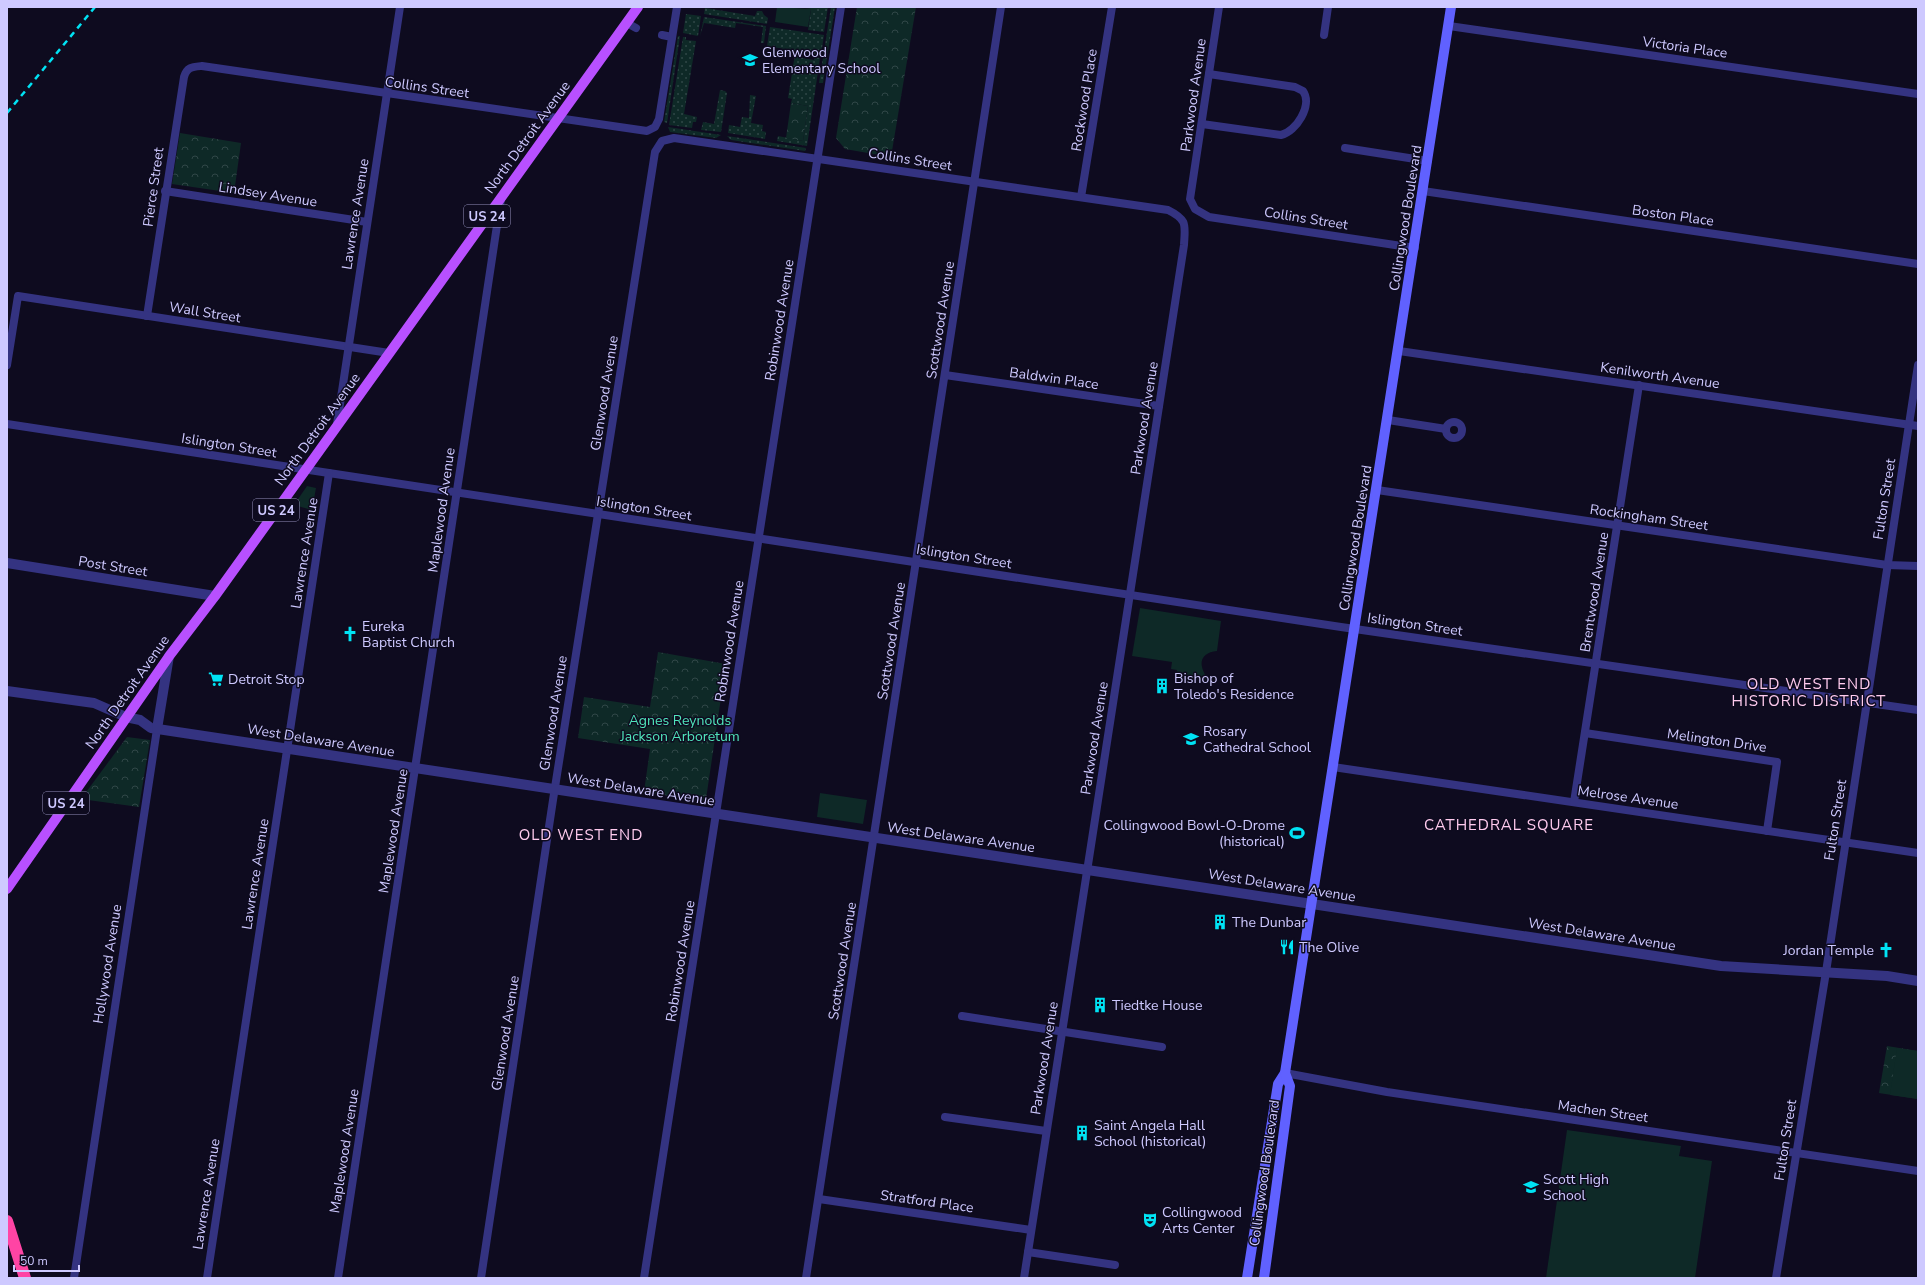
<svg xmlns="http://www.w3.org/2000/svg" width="1925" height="1285" font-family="'Nunito Sans',sans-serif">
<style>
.grass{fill:url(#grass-dots)}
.park{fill:url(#park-crowns)}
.garden{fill:#0e2927}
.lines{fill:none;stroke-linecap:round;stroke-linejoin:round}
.minor{stroke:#343381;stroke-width:8}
.tertiary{stroke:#343381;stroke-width:10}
.secondary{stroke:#6061ff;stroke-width:10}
.primary{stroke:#b850ff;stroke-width:10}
.motorway{stroke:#ff44a4;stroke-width:12}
.rail{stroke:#00e3f4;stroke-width:2.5;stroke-dasharray:6 5;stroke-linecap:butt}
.labels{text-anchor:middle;stroke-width:3;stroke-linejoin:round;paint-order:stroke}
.shield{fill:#0e0b1f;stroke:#9490bc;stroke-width:1}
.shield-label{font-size:13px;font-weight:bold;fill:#cec9ff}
.street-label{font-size:14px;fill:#cec9ff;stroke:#0e0b1f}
.poi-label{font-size:14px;fill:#cec9ff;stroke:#0e0b1f;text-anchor:start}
.park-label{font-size:14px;fill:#50e5bb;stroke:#0e0b1f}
.neighbourhood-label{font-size:15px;letter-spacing:1px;fill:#ffcbee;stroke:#0e0b1f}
</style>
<defs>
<pattern id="grass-dots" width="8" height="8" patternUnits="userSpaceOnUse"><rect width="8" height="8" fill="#0e2927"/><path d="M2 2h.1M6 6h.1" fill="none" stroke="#304747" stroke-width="1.8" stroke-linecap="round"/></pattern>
<pattern id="park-crowns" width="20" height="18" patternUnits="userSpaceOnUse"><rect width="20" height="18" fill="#0e2927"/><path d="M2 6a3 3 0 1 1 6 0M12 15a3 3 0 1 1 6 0" fill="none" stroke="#304747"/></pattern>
</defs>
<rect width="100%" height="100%" fill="#0e0b1f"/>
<g class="grass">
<path d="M799 7H828L824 32 808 30 811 9Z"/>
<path d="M831 7H835L823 83H819Z"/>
<path d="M705 8 755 16 757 11H762L764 15 768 18 767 24 704 14Z"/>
<path d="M686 14 701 16 698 36 683 33Z"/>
<path d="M704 17 766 26 764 43H761L763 27 736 23 735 28 704 23 700 36Z"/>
<path d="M770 27 824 35 821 55 767 46Z"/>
<path d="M678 36H680L667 123 664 122Z"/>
<path d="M683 37H686V40L696 41 684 114 697 117 696 122H693L692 128 669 125Z"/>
<path d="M795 54 798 55V57L814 60V57L820 58 807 146 777 141 778 136 803 141 808 106 791 103 792 99 788 98Z"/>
<path d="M720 90 725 91 727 93 721 132 701 130 703 122 714 124Z"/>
<path d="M750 95 756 96 751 123 763 125 762 131 766 132 765 139 728 133 729 125 740 127 742 117 749 118Z"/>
<path d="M668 127 721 135 716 138 670 132Z"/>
<path d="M727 136 806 148 805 151 731 140Z"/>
</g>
<g class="park">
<path d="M857 7H916L891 157 845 149 836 138Z"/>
<path d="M791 103 808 106 803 141 786 138Z"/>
<path d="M180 133 241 143 234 193 172 184Z"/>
<path d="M658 652 726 664 706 799 703 801 644 792 650 749 578 738 584 697 650 707Z"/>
<path d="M127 737 150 740 139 807 81 799Z"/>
<path d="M1887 1046 1918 1051V1099L1879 1093Z"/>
</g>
<g class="garden">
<path d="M777 7 811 9 808 27 775 22Z"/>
<path d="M307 486 316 488 312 510 294 505Z"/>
<path d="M1140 608 1221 621 1217 651C1197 653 1199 668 1209 680L1176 675 1177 670 1171 669 1172 662 1132 656Z"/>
<path d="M820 793 867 800 863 824 817 817Z"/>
<path d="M1897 1048 1918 1051V1099L1890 1095Z"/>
<path d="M1567 1130 1681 1146 1679 1156 1712 1161 1695 1278H1546Z"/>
</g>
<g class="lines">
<g class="minor">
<path d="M1219 7 1190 199 1195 209 1209 217 1415 248"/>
<path d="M627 23 636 28"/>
<path d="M1449 26 1918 94"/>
<path d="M662 35 672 37"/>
<path d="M1324 35 1328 7"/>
<path d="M1202 124 1281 135C1296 132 1313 105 1303 91L1295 87 1209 74"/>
<path d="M1345 148 1428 161"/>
<path d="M165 191 367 222"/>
<path d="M1423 191 1918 264"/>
<path d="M1081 197 1112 7"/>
<path d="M147 316 184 77C187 67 192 67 202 66L647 131 655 127 659 119 677 7"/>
<path d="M1399 351 1918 426"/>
<path d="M7 365 18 296 389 353"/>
<path d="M945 375 1159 406"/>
<path d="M1388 420 1446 429"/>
<circle cx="1454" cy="430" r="8"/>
<path d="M7 424 1341 627 1918 710"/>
<path d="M337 424 400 7"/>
<path d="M1377 490 1887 565 1918 566"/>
<path d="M1585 733 1777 762 1767 831"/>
<path d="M1333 767 1918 853"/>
<path d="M1574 802 1639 385"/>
<path d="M962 1016 1162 1047"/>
<path d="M1285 1073 1387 1092 1918 1171"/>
<path d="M945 1117 1046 1131"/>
<path d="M819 1199 1031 1230"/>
<path d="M1028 1252 1115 1265"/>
<path d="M74 1278 157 729"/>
<path d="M207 1278 329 473"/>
<path d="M338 1278 501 199"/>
<path d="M481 1278 553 800 655 152 662 141 674 138 1168 210C1188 220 1185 225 1184 245L1024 1278"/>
<path d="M644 1278 841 7"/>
<path d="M806 1278 1001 7"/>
<path d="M1776 1278 1826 972 1918 365"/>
</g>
<g class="tertiary">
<path d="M7 563 215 596"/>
<path d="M7 691 94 703 126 717 140 720 151 728 1721 966 1887 976 1918 981"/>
<path d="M157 729 169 656"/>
</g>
<g class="secondary">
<path d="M1247 1278 1278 1084 1285 1073 1451 7"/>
<path d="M1264 1278 1290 1086 1285 1073"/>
</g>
<path class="primary" d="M7 889 170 655 215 596 638 7"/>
<path class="motorway" d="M7 1221 25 1278"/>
<path class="rail" d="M7 113 95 7"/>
</g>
<defs>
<g id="school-bare" transform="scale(1.2)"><path d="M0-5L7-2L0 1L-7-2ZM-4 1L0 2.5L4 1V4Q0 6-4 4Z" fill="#00e3f4" stroke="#0e0b1f" stroke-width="2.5" paint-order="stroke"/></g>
<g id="church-bare" transform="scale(1.2)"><path d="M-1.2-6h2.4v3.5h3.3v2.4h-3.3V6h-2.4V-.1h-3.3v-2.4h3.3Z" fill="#00e3f4" stroke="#0e0b1f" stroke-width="2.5" paint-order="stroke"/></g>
<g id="supermarket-bare" transform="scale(1.2)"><path d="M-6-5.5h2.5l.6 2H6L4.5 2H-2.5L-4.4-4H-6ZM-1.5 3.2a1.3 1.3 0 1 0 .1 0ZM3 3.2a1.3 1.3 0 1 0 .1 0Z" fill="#00e3f4" stroke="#0e0b1f" stroke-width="2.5" paint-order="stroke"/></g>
<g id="building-bare" transform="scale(1.2)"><path d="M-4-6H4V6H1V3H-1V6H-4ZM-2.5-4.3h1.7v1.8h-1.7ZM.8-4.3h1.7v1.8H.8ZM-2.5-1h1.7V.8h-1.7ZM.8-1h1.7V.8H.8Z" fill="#00e3f4" stroke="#0e0b1f" stroke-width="2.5" paint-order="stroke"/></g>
<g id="stadium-bare" transform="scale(1.2)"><path d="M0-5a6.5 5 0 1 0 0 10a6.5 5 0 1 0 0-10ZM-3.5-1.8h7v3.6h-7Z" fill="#00e3f4" stroke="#0e0b1f" stroke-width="2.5" paint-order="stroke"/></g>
<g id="restaurant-bare" transform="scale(1.2)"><path d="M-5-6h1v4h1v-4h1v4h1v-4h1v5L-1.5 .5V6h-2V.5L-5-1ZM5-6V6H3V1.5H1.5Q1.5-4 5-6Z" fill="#00e3f4" stroke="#0e0b1f" stroke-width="2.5" paint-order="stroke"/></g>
<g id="theatre-bare" transform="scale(1.2)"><path d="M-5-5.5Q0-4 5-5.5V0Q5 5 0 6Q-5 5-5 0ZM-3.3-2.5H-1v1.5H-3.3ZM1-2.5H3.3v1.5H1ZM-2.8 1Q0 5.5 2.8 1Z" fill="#00e3f4" stroke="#0e0b1f" stroke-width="2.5" paint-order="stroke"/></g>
</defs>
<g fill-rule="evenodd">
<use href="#school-bare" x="750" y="60"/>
<use href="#church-bare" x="350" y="634"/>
<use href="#supermarket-bare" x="216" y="679"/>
<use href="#building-bare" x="1162" y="686"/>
<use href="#school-bare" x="1191" y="739"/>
<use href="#stadium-bare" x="1297" y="833"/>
<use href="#building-bare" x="1220" y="922"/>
<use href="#restaurant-bare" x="1287" y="947"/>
<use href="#church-bare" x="1886" y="950"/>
<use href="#building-bare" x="1100" y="1005"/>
<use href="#building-bare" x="1082" y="1133"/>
<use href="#school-bare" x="1531" y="1187"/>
<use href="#theatre-bare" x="1150" y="1220"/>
</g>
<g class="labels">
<g class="shield">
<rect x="464" y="205" width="46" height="22" rx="3"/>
<rect x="253" y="499" width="46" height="22" rx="3"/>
<rect x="43" y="792" width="46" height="22" rx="3"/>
</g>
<g class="shield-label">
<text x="487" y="221">US 24</text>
<text x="276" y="515">US 24</text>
<text x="66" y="808">US 24</text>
</g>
<g class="street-label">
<text transform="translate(1685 47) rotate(8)" y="5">Victoria Place</text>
<text transform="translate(427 87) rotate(8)" y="5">Collins Street</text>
<text transform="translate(1193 95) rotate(-82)" y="5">Parkwood Avenue</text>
<text transform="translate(1084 100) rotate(-81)" y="5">Rockwood Place</text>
<text transform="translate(527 137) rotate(-54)" y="5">North Detroit Avenue</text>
<text transform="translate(910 159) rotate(9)" y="5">Collins Street</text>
<text transform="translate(153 187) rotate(-82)" y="5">Pierce Street</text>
<text transform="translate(268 194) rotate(9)" y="5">Lindsey Avenue</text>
<text transform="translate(355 214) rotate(-81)" y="5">Lawrence Avenue</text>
<text transform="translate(1673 215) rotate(8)" y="5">Boston Place</text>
<text transform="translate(1306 218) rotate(9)" y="5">Collins Street</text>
<text transform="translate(1405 218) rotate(-81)" y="5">Collingwood Boulevard</text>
<text transform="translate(205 312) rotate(9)" y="5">Wall Street</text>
<text transform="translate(779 320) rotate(-81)" y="5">Robinwood Avenue</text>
<text transform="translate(940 320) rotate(-81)" y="5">Scottwood Avenue</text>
<text transform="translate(1660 375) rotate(8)" y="5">Kenilworth Avenue</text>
<text transform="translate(1054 378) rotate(8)" y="5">Baldwin Place</text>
<text transform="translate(604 393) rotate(-81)" y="5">Glenwood Avenue</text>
<text transform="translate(1144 418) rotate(-81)" y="5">Parkwood Avenue</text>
<text transform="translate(317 429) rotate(-54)" y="5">North Detroit Avenue</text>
<text transform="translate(229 445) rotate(9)" y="5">Islington Street</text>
<text transform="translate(1884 499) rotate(-81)" y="5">Fulton Street</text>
<text transform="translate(644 508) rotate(9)" y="5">Islington Street</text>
<text transform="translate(441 510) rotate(-82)" y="5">Maplewood Avenue</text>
<text transform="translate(1649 517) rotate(8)" y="5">Rockingham Street</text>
<text transform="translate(1355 538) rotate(-81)" y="5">Collingwood Boulevard</text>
<text transform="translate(304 553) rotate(-81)" y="5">Lawrence Avenue</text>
<text transform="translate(964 556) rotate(9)" y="5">Islington Street</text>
<text transform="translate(113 566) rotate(9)" y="5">Post Street</text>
<text transform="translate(1594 592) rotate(-81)" y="5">Brentwood Avenue</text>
<text transform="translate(1415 624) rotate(8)" y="5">Islington Street</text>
<text transform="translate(729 641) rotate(-81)" y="5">Robinwood Avenue</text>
<text transform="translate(891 641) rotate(-81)" y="5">Scottwood Avenue</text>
<text transform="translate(127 692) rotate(-55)" y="5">North Detroit Avenue</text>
<text transform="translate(553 713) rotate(-81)" y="5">Glenwood Avenue</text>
<text transform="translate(1094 738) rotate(-81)" y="5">Parkwood Avenue</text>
<text transform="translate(321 740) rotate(9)" y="5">West Delaware Avenue</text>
<text transform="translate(1717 740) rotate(8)" y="5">Melington Drive</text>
<text transform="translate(641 789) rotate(9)" y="5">West Delaware Avenue</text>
<text transform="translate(1628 797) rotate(8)" y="5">Melrose Avenue</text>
<text transform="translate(1835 820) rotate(-81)" y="5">Fulton Street</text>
<text transform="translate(393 831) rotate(-81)" y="5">Maplewood Avenue</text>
<text transform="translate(961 837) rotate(8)" y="5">West Delaware Avenue</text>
<text transform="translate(255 874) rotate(-81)" y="5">Lawrence Avenue</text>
<text transform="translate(1282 885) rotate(9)" y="5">West Delaware Avenue</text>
<text transform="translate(1602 934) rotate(9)" y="5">West Delaware Avenue</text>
<text transform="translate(680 961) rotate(-81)" y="5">Robinwood Avenue</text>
<text transform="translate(842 961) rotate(-81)" y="5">Scottwood Avenue</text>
<text transform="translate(107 964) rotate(-81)" y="5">Hollywood Avenue</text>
<text transform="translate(505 1033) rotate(-81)" y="5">Glenwood Avenue</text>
<text transform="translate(1044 1058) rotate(-81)" y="5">Parkwood Avenue</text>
<text transform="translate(1603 1111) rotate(8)" y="5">Machen Street</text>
<text transform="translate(1785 1140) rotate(-81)" y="5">Fulton Street</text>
<text transform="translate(344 1151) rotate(-81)" y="5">Maplewood Avenue</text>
<text transform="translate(1264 1173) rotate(-82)" y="5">Collingwood Boulevard</text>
<text transform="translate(206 1194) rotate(-81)" y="5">Lawrence Avenue</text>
<text transform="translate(927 1201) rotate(8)" y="5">Stratford Place</text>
</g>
<g class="poi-label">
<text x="762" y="57">Glenwood<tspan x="762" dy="16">Elementary School</tspan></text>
<text x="362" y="631">Eureka<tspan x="362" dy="16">Baptist Church</tspan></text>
<text x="1174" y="683">Bishop of<tspan x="1174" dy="16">Toledo's Residence</tspan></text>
<text x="228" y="684">Detroit Stop</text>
<text x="1203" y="736">Rosary<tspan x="1203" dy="16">Cathedral School</tspan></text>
<text x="1285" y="830" text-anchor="end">Collingwood Bowl-O-Drome<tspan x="1285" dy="16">(historical)</tspan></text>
<text x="1232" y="927">The Dunbar</text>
<text x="1299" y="952">The Olive</text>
<text x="1874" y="955" text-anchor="end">Jordan Temple</text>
<text x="1112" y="1010">Tiedtke House</text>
<text x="1094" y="1130">Saint Angela Hall<tspan x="1094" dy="16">School (historical)</tspan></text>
<text x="1543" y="1184">Scott High<tspan x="1543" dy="16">School</tspan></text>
<text x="1162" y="1217">Collingwood<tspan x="1162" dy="16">Arts Center</tspan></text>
</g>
<g class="park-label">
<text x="680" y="725">Agnes Reynolds<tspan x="680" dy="16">Jackson Arboretum</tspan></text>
</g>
<g class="neighbourhood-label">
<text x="1809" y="689">OLD WEST END<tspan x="1809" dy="17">HISTORIC DISTRICT</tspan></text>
<text x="1509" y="830">CATHEDRAL SQUARE</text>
<text x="581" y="840">OLD WEST END</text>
</g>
</g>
<rect width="1925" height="1285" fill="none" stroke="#cec9ff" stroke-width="16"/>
<path d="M14 1265v6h65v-6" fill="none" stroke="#cec9ff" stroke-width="2"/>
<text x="20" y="1265" font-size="12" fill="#cec9ff" stroke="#0e0b1f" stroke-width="3" paint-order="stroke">50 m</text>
</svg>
